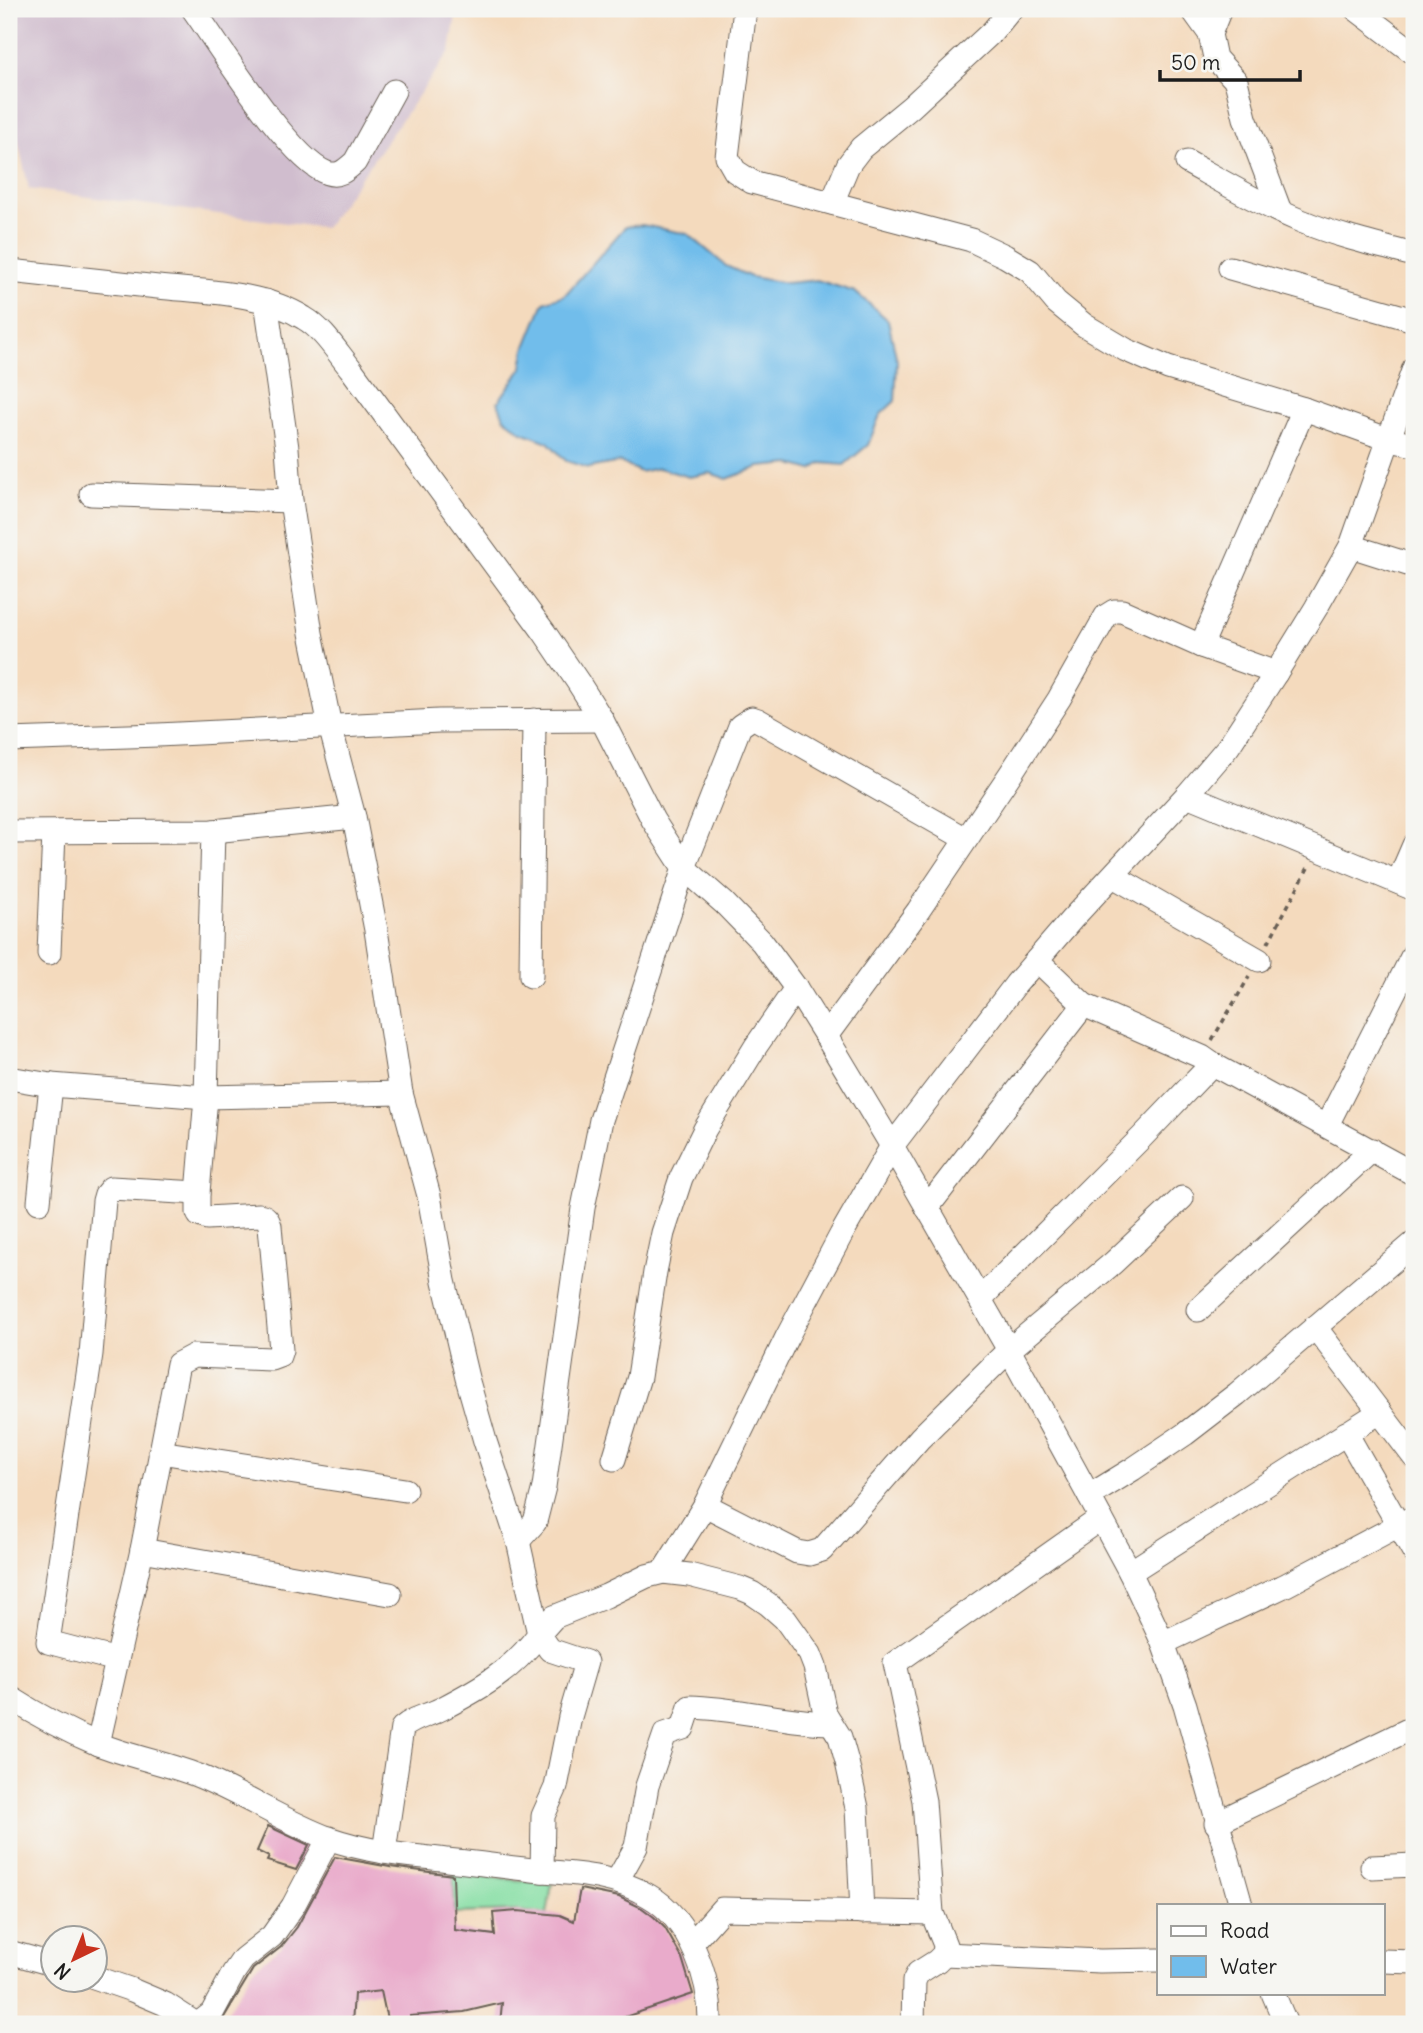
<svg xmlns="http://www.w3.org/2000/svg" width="1423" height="2033" font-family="Delius,sans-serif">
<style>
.industrial{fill:#d0bdce}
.green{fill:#84dea3;stroke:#507d60;stroke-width:2}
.water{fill:#71bdeb;stroke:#466c84;stroke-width:2}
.building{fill:#e9abcb}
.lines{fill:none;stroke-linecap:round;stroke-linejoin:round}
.street-casing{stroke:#685e54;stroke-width:25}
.path{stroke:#685e54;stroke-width:3.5;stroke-dasharray:5 5;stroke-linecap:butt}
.street{stroke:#fff;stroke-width:23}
</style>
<rect width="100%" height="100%" fill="#f6f6f2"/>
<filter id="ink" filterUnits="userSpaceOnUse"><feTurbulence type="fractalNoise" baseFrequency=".0143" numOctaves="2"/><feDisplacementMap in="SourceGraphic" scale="14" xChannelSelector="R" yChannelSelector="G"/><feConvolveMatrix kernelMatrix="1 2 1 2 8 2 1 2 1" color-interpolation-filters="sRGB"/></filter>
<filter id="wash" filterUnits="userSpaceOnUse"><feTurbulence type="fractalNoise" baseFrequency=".00686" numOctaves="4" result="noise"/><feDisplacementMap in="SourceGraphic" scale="28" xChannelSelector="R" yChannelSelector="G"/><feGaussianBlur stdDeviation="1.57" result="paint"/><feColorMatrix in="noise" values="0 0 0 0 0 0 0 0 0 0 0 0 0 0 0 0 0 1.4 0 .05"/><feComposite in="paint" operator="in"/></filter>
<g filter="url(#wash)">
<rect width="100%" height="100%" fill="#f4dabd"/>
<path class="industrial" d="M9 9H457L450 51 325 228 29 189 9 102Z"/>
<path class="green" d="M453 1873 552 1884 547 1914 518 1911 455 1913Z"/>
<path class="water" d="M642 225 688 234 726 266 751 277 787 283 817 280 855 292 888 320 897 361 895 401 880 415 868 445 844 465 821 463 812 470 791 464 759 467 727 479 710 473 689 477 659 468 640 472 620 462 588 468 566 461 548 442 522 432 504 418 498 402 522 368 525 349 544 302 565 295 625 227Z"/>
<g id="blocks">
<g class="building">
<path d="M268 1826 309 1845 296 1870 267 1861 269 1857 257 1851Z"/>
<path d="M335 1857 390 1867 453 1875 455 1930 495 1935 493 1913 518 1911 560 1915 574 1921 580 1889 619 1897 642 1908 654 1917 665 1928 682 1958 693 1994 604 2024H500L502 2003 464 2012 410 2016V2024H388L381 1991 354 1994 352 2024H220L253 1969 281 1947 297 1927Z"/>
</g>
</g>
</g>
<g filter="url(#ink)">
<use href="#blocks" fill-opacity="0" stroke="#685e54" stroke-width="2"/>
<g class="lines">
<g class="street-casing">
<g id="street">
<path d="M193 9C218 44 290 160 327 173 339 177 346 170 355 162L394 91"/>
<path d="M745 9 727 157 735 171 752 182 971 240 1005 256 1030 271 1056 302 1084 325 1126 350 1168 368 1304 409 1390 440 1414 445"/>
<path d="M1192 9 1210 34 1215 58 1236 81 1245 118 1280 211"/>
<path d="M1356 9 1414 53"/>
<path d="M1210 34 1220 9"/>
<path d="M1187 162C1225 183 1262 205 1301 221 1337 236 1376 245 1414 255"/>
<path d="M832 203 848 165 861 148 911 107 993 31 1011 9"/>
<path d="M1230 268 1414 320"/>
<path d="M9 271C59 276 109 282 158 287 206 292 262 292 304 318 323 329 337 352 351 369L544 632 578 682 602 720 653 820 684 868 724 903 762 942 796 988 826 1036 892 1146 1009 1350 1089 1496 1130 1572 1163 1643 1185 1705 1241 1905"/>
<path d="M266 301 287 448 291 501 311 633 330 726 354 817 376 930 401 1093 429 1196 444 1281 467 1378 485 1441 518 1541 539 1634C512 1671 481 1688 441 1709 427 1716 413 1718 402 1728L384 1852"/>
<path d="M91 494 291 501"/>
<path d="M1351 546 1414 566"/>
<path d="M1201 646 1304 409"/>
<path d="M9 740 158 735 439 721 602 720"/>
<path d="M1187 795 1414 889"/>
<path d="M9 832 213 831 354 817"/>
<path d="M1113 876 1259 960"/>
<path d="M1398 882 1414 845"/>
<path d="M49 953 54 833"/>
<path d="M1037 960 1084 1005 1202 1057 1212 1064 1414 1174"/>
<path d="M531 976 534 720"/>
<path d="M826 1036 918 911 1011 773 1059 699 1106 616 1114 611H1122L1201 646 1276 673"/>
<path d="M9 1078 51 1085 206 1097 401 1093"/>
<path d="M1327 1125 1414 953"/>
<path d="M39 1202 51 1085"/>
<path d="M927 1208 1084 1005"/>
<path d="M980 1299 1142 1137 1212 1064"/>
<path d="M1198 1310 1372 1150"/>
<path d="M1315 1327 1414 1457"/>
<path d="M1346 1433 1414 1552"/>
<path d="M160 1452 405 1490"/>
<path d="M614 1459 639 1377 655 1272 663 1233 681 1178 705 1129 756 1046 796 988"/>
<path d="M1089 1496 1133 1469 1185 1434 1237 1394 1414 1243"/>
<path d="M705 1505 797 1552 809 1554 822 1550 920 1438 1009 1350 1113 1263 1182 1198"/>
<path d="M518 1541 535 1522 544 1487 583 1208 601 1120 684 868 740 726 752 718 758 720 966 839"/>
<path d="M142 1550 390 1594"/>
<path d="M663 1572 705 1505 787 1337 841 1235 892 1146 1016 984 1072 919 1187 795 1228 747 1276 673 1316 608 1351 546 1414 368"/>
<path d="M1130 1572 1380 1412"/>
<path d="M1163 1643 1286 1585 1414 1517"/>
<path d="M117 1660 48 1642 91 1354 104 1201 106 1194 111 1188 198 1193"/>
<path d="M9 1697C37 1715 67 1731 98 1744 131 1757 166 1763 199 1776 243 1794 283 1821 328 1838 345 1844 366 1849 384 1852 405 1856 427 1857 447 1860 479 1863 511 1868 542 1871 580 1874 615 1876 649 1896 690 1919 711 1980 710 2024"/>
<path d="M98 1744 142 1550 178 1364 193 1356 271 1359 279 1356 281 1350 270 1226C268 1219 266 1216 259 1215L207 1218 199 1215 198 1213V1193L206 1097 213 831"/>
<path d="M1216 1823 1414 1727"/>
<path d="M1372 1867 1414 1865"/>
<path d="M542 1871 543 1816 556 1787 570 1717 586 1662 550 1650 539 1634 554 1617 606 1596 647 1576 663 1572 689 1575 740 1588 752 1593 768 1604 785 1619 810 1654 815 1667 825 1713 840 1737 847 1762 857 1808 862 1912"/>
<path d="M617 1881 636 1847 647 1786 665 1734 683 1728 690 1707C738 1708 784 1722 831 1723"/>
<path d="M692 1943 722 1909 932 1913"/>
<path d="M9 1952 52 1964"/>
<path d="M944 1954 1100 1961 1159 1960"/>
<path d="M1383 1961 1414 1962"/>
<path d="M94 1977 132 1990 165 2004 196 2024"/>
<path d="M1273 1993 1286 2024"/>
<path d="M198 2024 212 2013 234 1972 243 1959 272 1936 293 1906 329 1838"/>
<path d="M913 2024 914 1981 918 1973 937 1961 944 1954 945 1945 932 1913 924 1801 895 1663 1101 1518"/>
</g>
</g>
<g class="path">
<path d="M1268 943 1309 866"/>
<path d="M1212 1040 1249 977"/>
</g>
<use href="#street" class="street"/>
</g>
</g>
<rect width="1423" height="2033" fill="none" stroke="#f6f6f2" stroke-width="35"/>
<rect x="1157" y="1904" width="228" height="91" fill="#f6f6f2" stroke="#9f9f9c" stroke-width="2"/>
<rect x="1171" y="1926" width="35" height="10" fill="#ffffff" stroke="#9f9f9c" stroke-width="2"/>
<text x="1220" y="1938" font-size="21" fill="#1c1c1c">Road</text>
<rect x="1171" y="1956" width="35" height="21" fill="#71bdeb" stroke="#9f9f9c" stroke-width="2"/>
<text x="1220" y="1974" font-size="21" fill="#1c1c1c">Water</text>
<g transform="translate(74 1959) rotate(223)"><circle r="33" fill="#f6f6f2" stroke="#9f9f9c" stroke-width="2"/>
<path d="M0-5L12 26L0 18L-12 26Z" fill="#c8321e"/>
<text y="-10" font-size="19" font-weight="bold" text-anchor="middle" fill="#1c1c1c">N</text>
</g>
<path d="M1160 70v10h140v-10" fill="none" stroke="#1c1c1c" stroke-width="3.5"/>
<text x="1171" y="70" font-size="21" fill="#1c1c1c" stroke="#f6f6f2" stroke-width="5" paint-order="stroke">50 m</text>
</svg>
